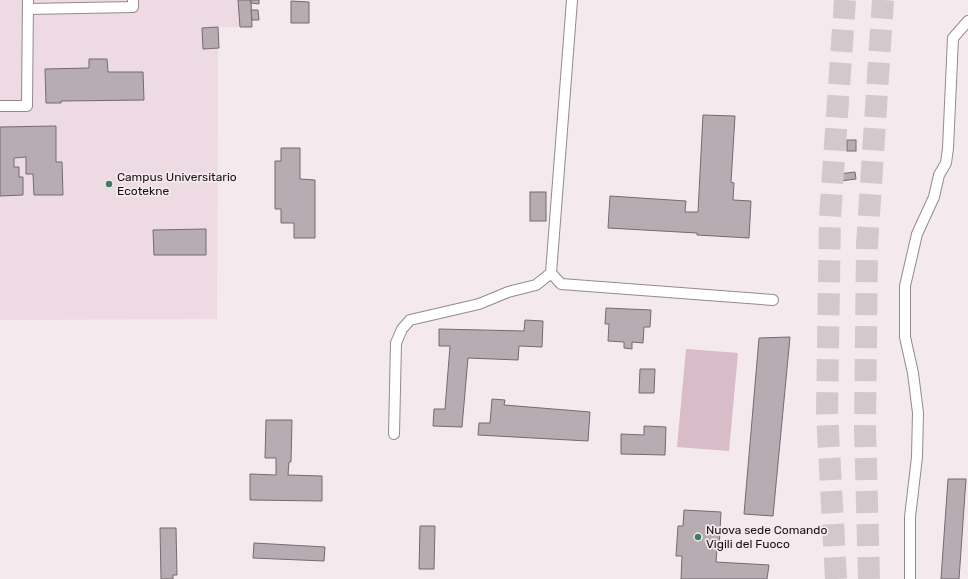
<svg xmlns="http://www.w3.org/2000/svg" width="968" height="579" font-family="Rubik,sans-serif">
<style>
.built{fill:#eddae2}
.green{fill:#d8bcc8}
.building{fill:#b7acb1;stroke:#756b6f}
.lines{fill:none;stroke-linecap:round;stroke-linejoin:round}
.trunk-tunnel{stroke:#d3c9cc;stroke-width:22;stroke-dasharray:22 11;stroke-linecap:butt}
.service-casing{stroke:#94898e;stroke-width:12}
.service{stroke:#fff;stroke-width:10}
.poi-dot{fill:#3e7c67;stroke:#f4e9ed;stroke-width:1.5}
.labels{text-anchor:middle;stroke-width:3.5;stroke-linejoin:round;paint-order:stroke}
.poi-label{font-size:12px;fill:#161213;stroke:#f4e9ed;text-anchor:start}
</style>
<rect width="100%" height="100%" fill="#f4e9ed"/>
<path class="built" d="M0 0H251L252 27H218L217 319 0 320Z"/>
<path class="green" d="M686 349 738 353 729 451 677 447Z"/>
<g class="building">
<path d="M238 0H251L252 27H240Z"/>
<path d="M251 0H259V4L251 3Z"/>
<path d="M291 1 309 2V23H291Z"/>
<path d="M251 10H258L259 20H252Z"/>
<path d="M218 27 219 48 203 49 202 28Z"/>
<path d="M89 59H107L108 72H143L144 100 61 101V103H46L45 69 89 68Z"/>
<path d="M703 115 735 116 731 182 734 183 733 200 751 201 749 238 697 235V233L608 228 610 196 686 201 685 212H698Z"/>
<path d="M56 126V162H62L63 195H34L33 174H26V157L14 158V167H19V177H23V195L0 196V127Z"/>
<rect x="847" y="140" width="9" height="11"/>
<path d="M281 148H300V179L315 180V238H294V223H281V209H275V161H281Z"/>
<path d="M855 172 856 179 840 181 839 174Z"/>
<rect x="530" y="192" width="16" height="29"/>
<path d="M206 229V255H154L153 230Z"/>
<path d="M606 308 651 310 650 327H644L643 343 632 342V349L624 348V342L608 341 609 324H605Z"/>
<path d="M525 320 543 321 542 347 519 346 518 360 468 358 462 427 433 426 434 409H445L450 346H439V329L524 331Z"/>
<path d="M790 337 773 516 744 514 759 338Z"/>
<path d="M640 369H655L654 393H639Z"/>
<path d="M492 399 505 400 504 405 590 412 588 441 478 435 479 423H490Z"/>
<path d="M266 420H292L291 462H289L288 475 322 476V501L250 500V474L276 475V458H265Z"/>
<path d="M644 426 666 427 665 455 621 454V434L644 435Z"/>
<path d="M948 479H966L959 579H941Z"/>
<path d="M684 510 721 512 719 549H717L716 562 769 565 767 579H681L682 556H676L678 526H683Z"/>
<path d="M420 526H435L434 569H419Z"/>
<path d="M160 528H176L177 575H173V579H161Z"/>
<path d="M254 543 325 547 324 561 253 558Z"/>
</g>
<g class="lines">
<g class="trunk-tunnel">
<path d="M836 579 827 413 830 217 845 0"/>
<path d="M869 579 865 429 867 245 883 0"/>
</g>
<g class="service-casing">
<g id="service">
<path d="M572 0 551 273 561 284 773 300"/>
<path d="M28 9 133 7V0"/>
<path d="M0 106H27L28 0"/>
<path d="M394 434 396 343 402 329 410 320 479 304 508 292 536 285 551 273"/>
<path d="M910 579V517L917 457 918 413 913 373 905 337V286L917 234 934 197 939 175 946 163 948 148 953 38 968 21"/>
</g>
</g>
<use href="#service" class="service"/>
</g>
<g class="poi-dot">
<circle cx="109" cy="184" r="4"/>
<circle cx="698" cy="537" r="4"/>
</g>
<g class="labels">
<g class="poi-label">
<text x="117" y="181">Campus Universitario<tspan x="117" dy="14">Ecotekne</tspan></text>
<text x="706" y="534">Nuova sede Comando<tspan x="706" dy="14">Vigili del Fuoco</tspan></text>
</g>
</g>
</svg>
